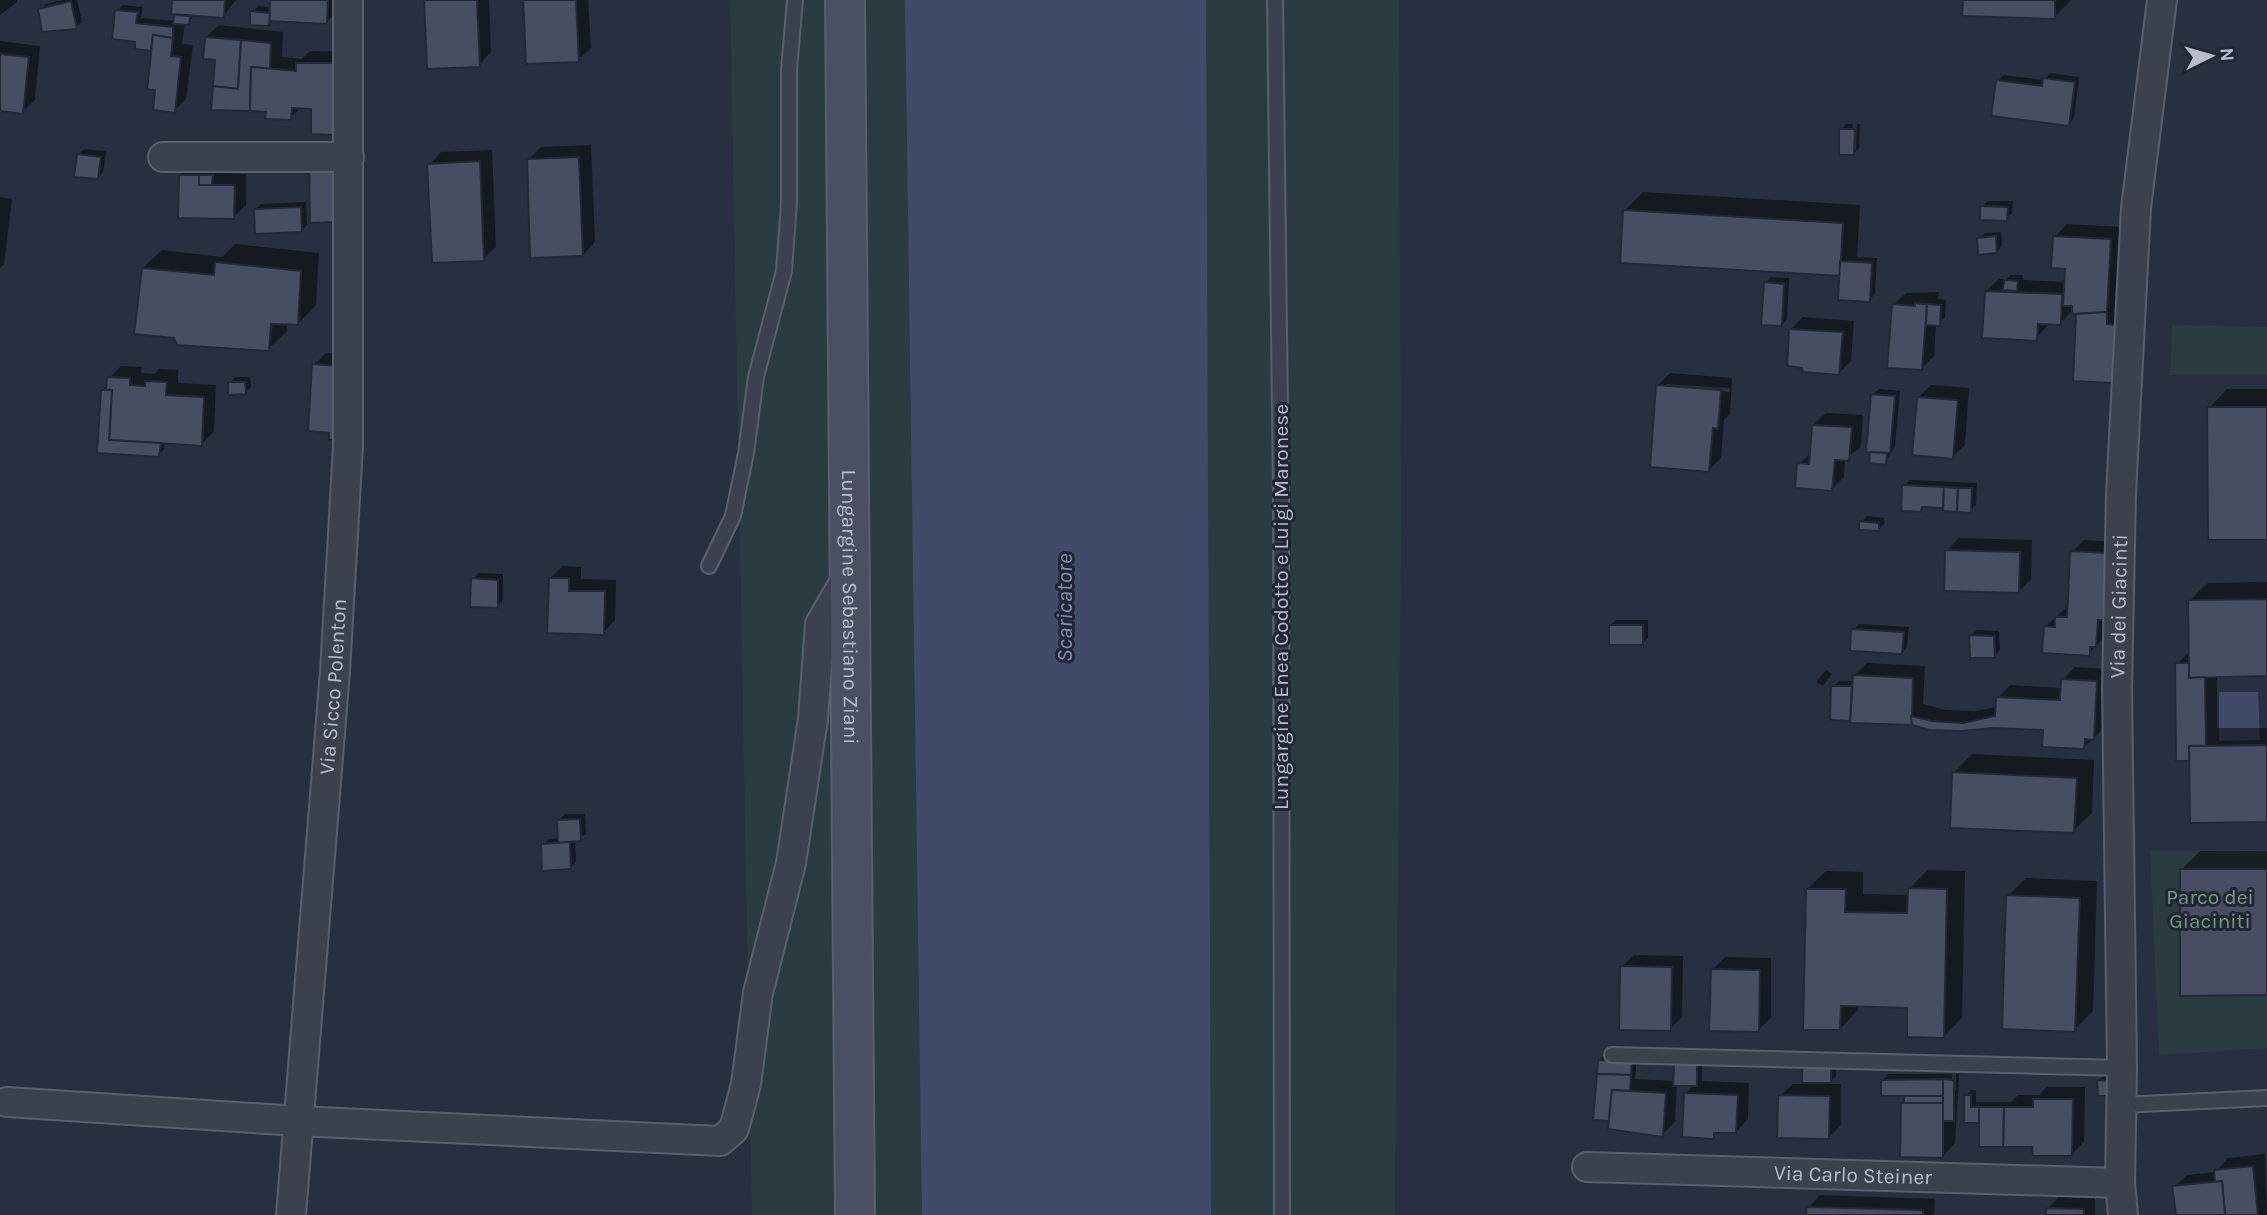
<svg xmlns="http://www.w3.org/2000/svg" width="2267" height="1215" font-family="Karla,sans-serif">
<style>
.green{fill:#2a3b41}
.water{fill:#414b69}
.shadow{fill:#0007;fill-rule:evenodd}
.building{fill:#474e61;stroke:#232837;stroke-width:2}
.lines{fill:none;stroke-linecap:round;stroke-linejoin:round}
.lane-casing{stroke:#5a5f6d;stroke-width:18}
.street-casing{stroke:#5a5f6d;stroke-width:32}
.secondary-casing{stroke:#5a5f6d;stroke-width:42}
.lane{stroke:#3c4150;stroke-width:14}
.street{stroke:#3c4150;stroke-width:28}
.secondary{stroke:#4a5062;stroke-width:38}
.labels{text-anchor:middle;stroke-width:6;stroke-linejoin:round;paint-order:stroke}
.street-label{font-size:21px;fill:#b9bdca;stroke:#212635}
.park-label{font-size:21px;fill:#729981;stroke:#212635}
.water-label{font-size:23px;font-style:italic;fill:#838eaf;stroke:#212635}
</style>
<rect width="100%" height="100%" fill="#282f40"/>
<g class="green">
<path d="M730 0H1399L1401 536 1395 1215H752Z"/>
<path d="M2172 325 2267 327V375H2170Z"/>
<path d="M2267 850V1048L2159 1055 2150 851Z"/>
</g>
<g class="water">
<path d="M905 0H1206L1211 1215H922Z"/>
<path d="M2219 692H2258L2260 740 2219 741Z"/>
</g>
<g class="shadow">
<path d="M0 0H17V2L0 15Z"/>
<path d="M63 0H77L82 22 76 27 40 10 46 4Z"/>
<path d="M174 0H236L223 16 194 14 189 23H185L182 44 193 45 186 99 174 111 157 89 153 49 137 47V40L117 11 122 5 143 7 141 18 175 21 178 13Z"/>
<path d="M272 0H339V10L326 22 273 20 268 24 252 12 258 6 272 7Z"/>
<path d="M426 0H489L491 52 479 65Z"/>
<path d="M525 0H588L591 48 578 60Z"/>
<path d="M1964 0H2071L2054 17Z"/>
<path d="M219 25 283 32 282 57 302 59 310 51 350 52 312 107H302L290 118 268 110 217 59 206 37Z"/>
<path d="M0 41 40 46 35 100 22 112 0 110Z"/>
<path d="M2050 73 2079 77 2074 118 2069 124 1998 81 2003 75 2044 80Z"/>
<path d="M1846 124H1853L1852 150H1856L1857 124H1860L1859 148 1853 154 1841 130Z"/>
<path d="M591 145 595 242 583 255 528 160 541 147Z"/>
<path d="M84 149 106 151 103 172 98 178 78 155Z"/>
<path d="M492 150 496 247 483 259 429 165 441 152Z"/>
<path d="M193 163 218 170V173L246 174V205L233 217 180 175Z"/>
<path d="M1643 192 1860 205 1857 257 1877 258 1875 294 1869 300 1841 274 1625 210Z"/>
<path d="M0 197 12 199 4 264 0 268Z"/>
<path d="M1988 201H2013L2012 213 2006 219 1982 207Z"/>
<path d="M306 202 307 225 301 231 255 210 261 204Z"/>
<path d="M2067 224 2122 227 2125 369 2078 322 2074 309 2060 323H2049L2036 339 1986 291 1999 279H2006L2011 275H2023V280L2066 282 2067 268 2055 237Z"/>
<path d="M2001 232 2002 246 1996 252 1979 238 1985 233Z"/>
<path d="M235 244 319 253 316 305 298 324 287 323V331L268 349 143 268 162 250 222 257ZM273 315 272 332H269Z"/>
<path d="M1771 277 1789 278 1787 319 1781 325 1765 283Z"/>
<path d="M1939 292 1938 299 1946 300 1945 318 1936 324 1934 356 1922 368 1893 305 1906 293Z"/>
<path d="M1803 317 1854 321 1851 361 1839 373 1791 329Z"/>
<path d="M326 353 352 354 347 426 314 365Z"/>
<path d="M121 366 142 367 141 373 154 374 159 369 178 370V383L216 385 214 432 201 444 165 442 164 449 159 455 103 390 108 385 109 378Z"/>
<path d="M1670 373 1732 378 1730 414 1724 420 1721 458 1709 470 1658 385ZM1666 384 1730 388V392L1666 387Z"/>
<path d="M235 377H250L251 387 245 393 230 383Z"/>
<path d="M1931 385 1969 388 1965 445 1952 457 1919 397Z"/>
<path d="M1879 389 1900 391 1895 446 1885 463 1871 461 1873 395Z"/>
<path d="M2227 389H2267V538L2209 408Z"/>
<path d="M1826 413 1863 415 1861 447 1845 459 1844 477 1832 489 1799 464 1812 452 1813 425Z"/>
<path d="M1910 480 1977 483 1976 505 1970 511 1925 506 1921 510 1904 486Z"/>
<path d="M1867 516 1884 518 1885 523 1879 529 1861 522Z"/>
<path d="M1959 538 2032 540 2031 579 2018 592 1947 550Z"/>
<path d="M2084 540 2118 542 2108 633 2089 654 2045 627 2069 605 2072 552Z"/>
<path d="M563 566 581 567V579L616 580 615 620 603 633 550 578Z"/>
<path d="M479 573 503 574V600L497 606 473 579Z"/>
<path d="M2267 582V674L2217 675V728H2267V820L2191 760 2177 664 2189 652V601L2208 583Z"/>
<path d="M1616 620H1648V638L1642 644 1610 626Z"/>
<path d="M1859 624 1909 627 1907 647 1902 652 1853 630Z"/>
<path d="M1977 630 1999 631 2000 650 1994 656 1971 635Z"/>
<path d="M1867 663 1925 666 1923 704 1945 710 1976 711 1997 707 1998 698 2010 685 2062 688 2063 680 2075 667 2108 669 2106 726 2083 748 2045 728 1831 718 1833 687 1839 681H1854V675Z"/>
<path d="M1826 670 1832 674 1823 686 1816 682Z"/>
<path d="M1972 754 2094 760 2092 813 2073 831 1954 773Z"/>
<path d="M565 814H585L586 834 575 840 576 862 570 868 543 845 549 839 560 838 559 820Z"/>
<path d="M2200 851H2267V994L2181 870Z"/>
<path d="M1928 870 1965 871 1962 1018 1944 1036 1909 1006 1858 1005V1010L1840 1029 1807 889 1826 871 1863 872V894L1909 895V889Z"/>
<path d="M2026 878 2097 881 2093 1011 2074 1030 2008 896Z"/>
<path d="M1634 955 1683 956 1682 1017 1670 1029 1621 967Z"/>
<path d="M1725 957 1771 958V1018L1758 1030 1712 970Z"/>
<path d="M1605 1055 1637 1057 1635 1079 1675 1081 1702 1058V1081L1749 1083 1748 1119 1736 1132 1719 1131 1713 1137 1686 1093 1694 1085 1677 1084 1675 1122 1662 1135 1610 1127 1599 1060Z"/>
<path d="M1809 1062H1836V1076L1828 1084H1841V1125L1829 1137 1780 1096 1793 1084H1803L1804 1068Z"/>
<path d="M1888 1074H1952V1091H1956V1074H1959L1955 1143 1943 1156 1902 1104 1906 1095 1883 1080Z"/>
<path d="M2104 1075 2112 1076 2108 1094 2098 1081Z"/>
<path d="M2047 1087H2085L2084 1142 2072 1154 2034 1145 1981 1121H1966V1096L1971 1090H1976V1102H2011L2018 1095H2039Z"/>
<path d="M2265 1154 2267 1215H2177L2174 1187 2187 1175 2216 1172 2228 1158Z"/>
<path d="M1820 1195 1935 1199 1934 1215H1808V1208Z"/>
<path d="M2060 1196 2095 1197V1215H2048V1208Z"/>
</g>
<g class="building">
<path d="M172 0H225L224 18 171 14Z"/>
<path d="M270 0H328L327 24 269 21Z"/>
<path d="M424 0H477L480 67 427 69Z"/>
<path d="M523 0H576L579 62 526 64Z"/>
<path d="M1963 0H2055V19L1962 16Z"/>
<path d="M71 1 77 29 42 32 38 9Z"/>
<path d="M115 10 138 12 136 23 173 27V38L153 35 151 51 135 49V42L112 39Z"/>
<path d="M250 11 270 13 269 26 250 25Z"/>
<path d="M174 15 190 16 189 25 173 24Z"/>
<path d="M153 35 173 38 171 56 181 57 175 113 153 110 155 90 147 89Z"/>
<path d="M205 37 241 40 238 89 213 86 215 60 203 59Z"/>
<path d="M241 40 271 43 270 69 251 67 250 111 211 110 213 86 238 89Z"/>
<path d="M0 54 29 57 23 114 0 111Z"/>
<path d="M296 63H338L335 135 311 134V109L292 108 291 120 265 119 266 112 250 111 251 67 296 71Z"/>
<path d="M2043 78 2075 82 2069 126 1991 116 1996 80 2042 86Z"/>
<path d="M1839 129H1855L1854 155H1839Z"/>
<path d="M77 154 101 157 98 179 74 177Z"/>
<path d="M579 157 583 256 530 258 527 159Z"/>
<path d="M480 161 484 261 432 263 427 164Z"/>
<path d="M333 165V182L343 181 344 202H333L335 222 310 223 309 166Z"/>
<path d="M179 175H199V185H235L234 219 178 218Z"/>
<path d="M199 175H213L212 185H199Z"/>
<path d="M1980 206 2008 207 2007 221 1980 220Z"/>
<path d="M301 207 302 232 255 234 254 209Z"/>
<path d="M1623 210 1843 223 1840 276 1620 263Z"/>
<path d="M1996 236 1997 253 1978 255 1977 238Z"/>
<path d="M2053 236 2111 239 2107 312 2072 314V306H2063L2065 269 2051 268Z"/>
<path d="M1840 261 1872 263 1870 302 1838 300Z"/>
<path d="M215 262 301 271 298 325 271 324 269 351 177 345 174 338 134 334 142 268 214 275Z"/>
<path d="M2004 280 2018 281 2017 291 2003 290Z"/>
<path d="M1764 282 1784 284 1782 326 1761 325Z"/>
<path d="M1985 291 2062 294 2061 325 2038 324 2037 341 1982 338Z"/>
<path d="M1915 303 1927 304 1922 370 1887 368 1892 304 1915 306Z"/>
<path d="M1927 304 1941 305 1940 326 1926 325Z"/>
<path d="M2107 312V324L2116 325 2113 383 2073 381 2076 314Z"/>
<path d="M1789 329 1843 332 1839 375 1803 372 1802 368 1787 366Z"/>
<path d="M312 364 340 366 335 440H329V433L308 431Z"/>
<path d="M107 377 130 378V385L145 386V381L167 382 166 395 204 397 202 446 109 440 112 390H106Z"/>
<path d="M228 382H245L246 394 228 395Z"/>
<path d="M1656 385 1721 390 1718 429 1713 428 1709 472 1650 467Z"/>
<path d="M101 390H112L109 440 161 443 159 457 97 453Z"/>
<path d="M1871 394 1895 396 1890 453 1866 452Z"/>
<path d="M1917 397 1958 400 1953 459 1912 455Z"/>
<path d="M2207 407H2267V540H2208Z"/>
<path d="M1812 425 1852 427 1849 461 1835 460 1832 491 1795 488 1797 463 1809 464Z"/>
<path d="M1870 452 1887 453 1886 465 1869 463Z"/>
<path d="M1902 485 1944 487 1943 508 1922 507 1921 512 1901 511Z"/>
<path d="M1944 487 1958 488 1957 512 1943 511Z"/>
<path d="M1958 488H1972L1971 513 1957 512Z"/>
<path d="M1859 521 1879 523V531L1859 530Z"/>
<path d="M1945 550 2020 552 2019 593 1944 591Z"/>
<path d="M2070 551 2107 553 2103 620H2098L2096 647H2090V656L2042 653 2044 626 2055 627V617H2067Z"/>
<path d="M471 578 498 580V608L470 607Z"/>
<path d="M549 578H569V591H605L604 635 547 633Z"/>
<path d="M2267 599V676L2189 678 2188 600Z"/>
<rect x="1609" y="625" width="34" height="20"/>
<path d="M1851 629 1904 632 1902 654 1850 651Z"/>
<path d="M1969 635 1994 636 1995 658H1970Z"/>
<path d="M2175 663H2189V678L2205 677 2206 746H2189L2190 761H2176Z"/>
<path d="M1853 675 1913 678 1912 725 1850 723Z"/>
<path d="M2061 679 2097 681 2094 740 2085 739 2084 749 2042 747 2043 730 1993 728 1962 731 1929 730 1912 725 1911 716 1932 721 1963 723 1995 716 1996 697 2060 700Z"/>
<path d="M1831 686H1852L1850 721 1830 720Z"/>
<path d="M2267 745V822L2190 823 2189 746Z"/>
<path d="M1952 772 2077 778 2074 833 1950 828Z"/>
<path d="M580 819 581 841 558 843 557 820Z"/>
<path d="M570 842 571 869 542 871 541 844Z"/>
<path d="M2180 869H2267V995L2180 996Z"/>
<path d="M1908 888 1947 889 1944 1038 1907 1037V1008L1841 1006 1840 1030H1803L1806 889H1846L1845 912 1907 913Z"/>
<path d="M2006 895 2080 898 2075 1032 2002 1029Z"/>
<path d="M1620 966 1672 967 1671 1031 1619 1030Z"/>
<path d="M1711 969 1760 970 1759 1032 1709 1031Z"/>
<path d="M1598 1060 1632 1062 1631 1075 1597 1074Z"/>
<path d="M1674 1063H1697V1086H1673Z"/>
<rect x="1802" y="1067" width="29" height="16"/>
<path d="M1597 1074 1631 1075 1630 1091 1612 1090 1609 1121 1593 1120Z"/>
<path d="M1943 1079V1096H1881V1080Z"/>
<path d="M1943 1079 1954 1080V1121H1943Z"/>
<path d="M2097 1080 2107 1081 2108 1096H2098Z"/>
<path d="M1612 1090 1666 1093 1663 1137 1608 1129Z"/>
<path d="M1684 1093 1738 1095 1736 1133H1714V1139L1682 1137Z"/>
<path d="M1778 1095 1830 1096 1829 1139 1777 1138Z"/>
<path d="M1964 1095H1971V1107H1979L1980 1123H1964Z"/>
<rect x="1904" y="1096" width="39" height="7"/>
<path d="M2033 1099H2073L2072 1156H2033L2032 1147H2003L2004 1107H2033Z"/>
<path d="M1901 1103H1943V1158L1900 1157Z"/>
<path d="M1979 1107H2004L2003 1147H1979Z"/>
<path d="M2253 1166 2258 1215H2225L2222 1181 2215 1182 2214 1170Z"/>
<path d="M2222 1181 2225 1215H2176L2172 1186Z"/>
<path d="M1806 1207 1923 1210V1215H1806Z"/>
<path d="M2046 1208 2084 1209V1215H2046Z"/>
</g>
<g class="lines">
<g class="lane-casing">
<g id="lane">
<path d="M1275 0 1281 497 1282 1215"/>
<path d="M709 566 733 516 746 453 756 377 784 271 789 203V69L795 0"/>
<path d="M1612 1055 2122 1068"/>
<path d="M2121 1105 2267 1098"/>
</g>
</g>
<g class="street-casing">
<g id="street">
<path d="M163 157H349"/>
<path d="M7 1102 298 1121 720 1141 734 1129 746 1084 758 993 791 863 813 719 820 624 849 574"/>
<path id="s1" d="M1587 1167 2120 1183"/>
<path id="s2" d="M291 1215 335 671 348 447V0"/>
<path id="s3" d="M2123 1215 2120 1183 2122 1068 2117 689 2121 494 2136 208 2162 0"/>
</g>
</g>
<g class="secondary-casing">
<g id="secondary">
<path id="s4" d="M845 0 855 1215"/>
</g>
</g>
<use href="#lane" class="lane"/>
<use href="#street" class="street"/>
<use href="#secondary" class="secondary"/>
</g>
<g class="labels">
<g class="street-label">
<text transform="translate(1281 607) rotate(-90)" y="7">Lungargine Enea Codotto e Luigi Maronese</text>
<text dy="7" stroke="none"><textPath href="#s3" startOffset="609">Via dei Giacinti</textPath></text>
<text dy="7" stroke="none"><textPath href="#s4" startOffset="607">Lungargine Sebastiano Ziani</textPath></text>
<text dy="7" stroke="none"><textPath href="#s2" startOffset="530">Via Sicco Polenton</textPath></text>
<text dy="7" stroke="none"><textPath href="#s1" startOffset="266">Via Carlo Steiner</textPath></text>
</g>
<g class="park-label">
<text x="2210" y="904">Parco dei<tspan x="2210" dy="24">Giaciniti</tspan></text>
</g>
<g class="water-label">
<text transform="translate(1064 608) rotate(-90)" y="8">Scaricatore</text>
</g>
</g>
<g transform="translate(2211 56) rotate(85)" stroke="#212635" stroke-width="5" paint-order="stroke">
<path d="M0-5L12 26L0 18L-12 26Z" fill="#b9bdca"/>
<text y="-10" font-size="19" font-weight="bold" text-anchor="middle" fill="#b9bdca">N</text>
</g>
</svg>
